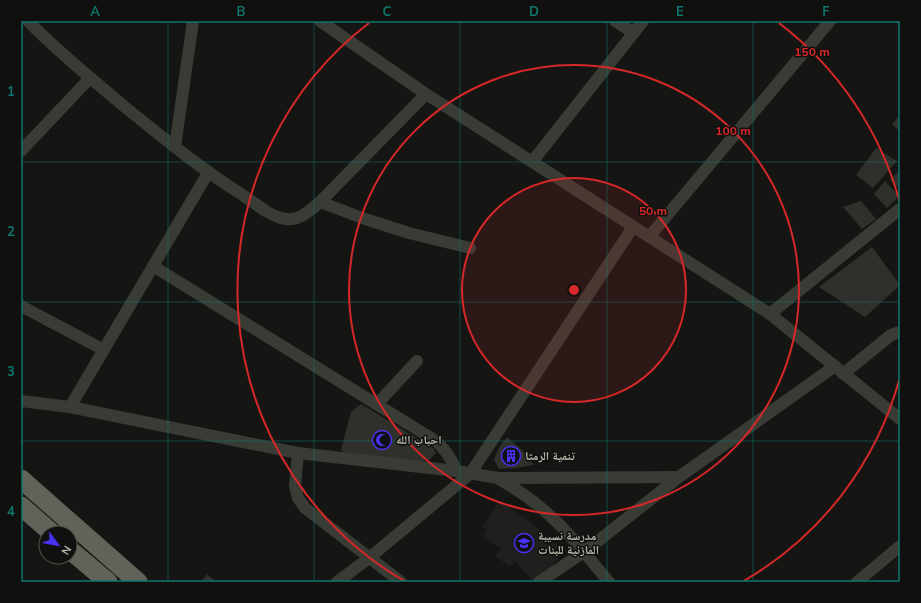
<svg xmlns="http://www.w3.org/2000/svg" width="921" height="603" font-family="'Nunito Sans','Noto Naskh Arabic',sans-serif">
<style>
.built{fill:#1f201d}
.building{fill:#2f302c}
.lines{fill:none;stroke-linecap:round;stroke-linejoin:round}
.minor{stroke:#393b35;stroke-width:12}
.trunk{stroke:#616359;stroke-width:19}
.grid{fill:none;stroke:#0f766e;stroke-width:1;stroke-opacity:0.55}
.ring{fill:none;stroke:#d62828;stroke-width:2}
.labels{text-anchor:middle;stroke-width:3;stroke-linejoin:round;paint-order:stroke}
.poi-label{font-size:12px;font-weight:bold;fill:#b4b6a6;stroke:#10110f;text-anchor:start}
.centre{fill:#d62828;stroke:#10110f;stroke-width:2}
.ring-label{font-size:12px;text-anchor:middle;font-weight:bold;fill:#d62828;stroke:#10110f;stroke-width:3;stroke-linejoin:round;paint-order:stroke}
.neatline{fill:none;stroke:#0f766e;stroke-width:1.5}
.grid-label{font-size:13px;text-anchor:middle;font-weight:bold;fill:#0f766e}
</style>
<rect width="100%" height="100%" fill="#151614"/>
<path class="built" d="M500 500 531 523 562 549 561 554 550 568 532 580 516 562 509 566 495 556 501 549 483 536 487 529 482 528Z"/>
<g class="building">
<path d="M900 114V131L892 125Z"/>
<path d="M876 148 897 161 873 188 856 175Z"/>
<path d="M900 170V189L890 180Z"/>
<path d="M885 181 899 196 887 208 874 194Z"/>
<path d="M861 201 876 219 862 229 843 207Z"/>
<path d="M872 247 900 285 865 317 819 287Z"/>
<path d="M361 404 433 448 436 453 430 459 413 463 345 453 341 450 351 412Z"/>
<path d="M507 437 523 451 534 465 516 468 499 469 494 460 498 449Z"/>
<path d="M207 574 216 582H201Z"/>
</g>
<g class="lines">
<g class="minor">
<path d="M28 21C58 52 92 79 125 107 163 138 200 168 241 194 255 203 270 217 286 219 299 221 311 210 320 202L426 94"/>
<path d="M320 21 426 94 770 314 900 419"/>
<path d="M615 21 634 33"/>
<path d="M175 147 193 21"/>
<path d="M21 151 90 78"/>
<path d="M532 162 643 21"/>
<path d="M320 202 365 219 409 233 470 248"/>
<path d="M649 237 830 21"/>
<path d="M153 266 436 441C445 450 452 458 456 471"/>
<path d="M21 306 104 350"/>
<path d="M770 314 900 209"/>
<path d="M843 374 891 335 900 332"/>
<path d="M21 401 70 407 298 453 456 471 498 478 679 477"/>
<path d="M377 404 417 361"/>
<path d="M70 407 208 173"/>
<path d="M298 453 295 486 298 498 305 508 401 582"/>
<path d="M499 479C511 486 524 494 535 503 564 525 586 555 609 582"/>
<path d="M337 582 369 558 470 474 633 227"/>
<path d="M539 582 584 552 679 477 835 366"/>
<path d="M857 582 900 546"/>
</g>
<g class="trunk">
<path d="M21 479 138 582"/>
<path d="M21 506 52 533"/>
<path d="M70 550 108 582"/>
</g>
</g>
<path class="grid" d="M168 21V582M314 21V582M460 21V582M607 21V582M753 21V582M21 162H900M21 302H900M21 441H900"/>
<circle cx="574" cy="290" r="112" fill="#d62828" fill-opacity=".12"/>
<g class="ring">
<circle cx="574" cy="290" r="112"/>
<circle cx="574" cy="290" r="225"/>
<path d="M900 377A337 337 0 0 1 742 582M406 582A337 337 0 0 1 369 23M779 23A337 337 0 0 1 900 203"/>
</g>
<defs>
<g id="mosque-ring" transform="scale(1)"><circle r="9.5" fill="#10110f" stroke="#4832f1" stroke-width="1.5"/><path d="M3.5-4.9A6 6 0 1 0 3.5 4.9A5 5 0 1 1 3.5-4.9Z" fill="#4832f1"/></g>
<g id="building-ring" transform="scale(1)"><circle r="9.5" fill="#10110f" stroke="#4832f1" stroke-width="1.5"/><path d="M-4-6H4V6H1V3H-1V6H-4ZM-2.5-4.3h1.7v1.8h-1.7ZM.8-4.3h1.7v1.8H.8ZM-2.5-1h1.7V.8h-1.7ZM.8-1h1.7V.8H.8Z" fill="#4832f1"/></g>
<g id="school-ring" transform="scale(1)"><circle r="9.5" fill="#10110f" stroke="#4832f1" stroke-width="1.5"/><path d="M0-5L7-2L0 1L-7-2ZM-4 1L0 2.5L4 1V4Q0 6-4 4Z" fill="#4832f1"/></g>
</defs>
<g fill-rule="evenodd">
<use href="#mosque-ring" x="382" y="440"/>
<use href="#building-ring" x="511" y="456"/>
<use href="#school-ring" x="524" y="543"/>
</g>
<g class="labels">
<g class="poi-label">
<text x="396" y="444">احباب الله</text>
<text x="525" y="460">تنمية الرمثا</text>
<text x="538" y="540">مدرسة نسيبة<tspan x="538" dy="14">المازنية للبنات</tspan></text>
</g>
</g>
<circle cx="574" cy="290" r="6" class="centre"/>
<g class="ring-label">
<text x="812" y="56">150 m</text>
<text x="733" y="135">100 m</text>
<text x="653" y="215">50 m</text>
</g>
<rect width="921" height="603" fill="none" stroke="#10110f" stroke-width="44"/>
<g transform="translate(58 545) rotate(122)"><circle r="19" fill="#10110f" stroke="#52534b"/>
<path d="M0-3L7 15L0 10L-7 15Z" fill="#4832f1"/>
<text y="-6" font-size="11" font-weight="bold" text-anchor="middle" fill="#b4b6a6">N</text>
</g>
<rect x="22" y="22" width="877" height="559" class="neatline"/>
<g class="grid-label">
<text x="95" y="16">A</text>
<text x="241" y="16">B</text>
<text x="387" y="16">C</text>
<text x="534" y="16">D</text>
<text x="680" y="16">E</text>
<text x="826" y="16">F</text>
<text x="11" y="96">1</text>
<text x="11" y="236">2</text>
<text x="11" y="376">3</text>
<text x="11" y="516">4</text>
</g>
</svg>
